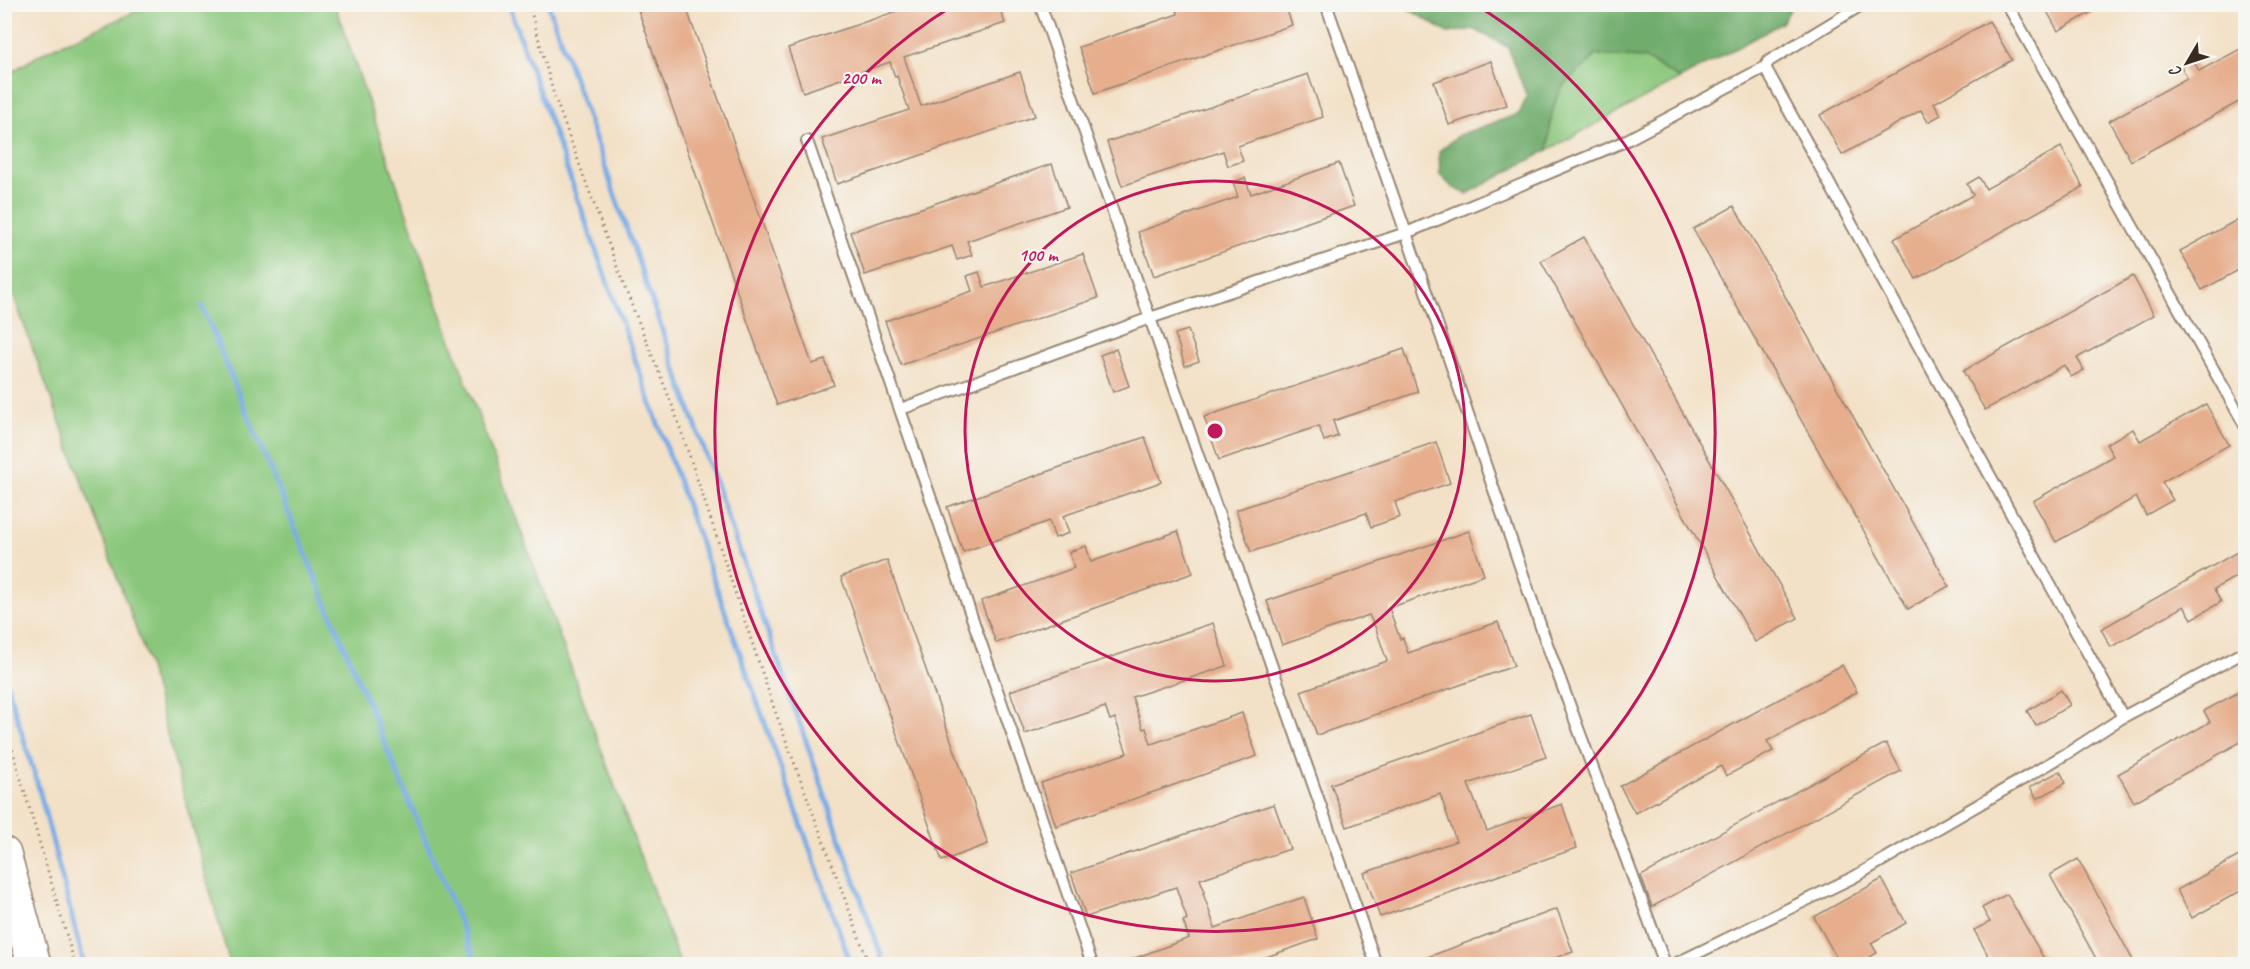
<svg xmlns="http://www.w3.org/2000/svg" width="2250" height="969" font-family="Caveat,sans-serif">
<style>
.green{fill:#8ac77c;stroke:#62784d;stroke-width:1.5}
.forest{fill:#6fac6c;stroke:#556b45;stroke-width:1.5}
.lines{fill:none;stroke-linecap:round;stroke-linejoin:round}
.stream{stroke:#79ace5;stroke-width:5}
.building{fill:#e6ae8d}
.lane-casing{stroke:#978672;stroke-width:14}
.highway-casing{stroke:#978672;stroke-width:36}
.path{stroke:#978672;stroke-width:3;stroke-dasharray:1.5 4.5;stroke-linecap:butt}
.lane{stroke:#fff;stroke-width:10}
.highway{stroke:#fff;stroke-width:33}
.ring{fill:none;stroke:#c2185b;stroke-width:3}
.centre{fill:#c2185b;stroke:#f6f6f2;stroke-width:3}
.ring-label{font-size:18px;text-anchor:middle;font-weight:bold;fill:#c2185b;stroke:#f6f6f2;stroke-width:4.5;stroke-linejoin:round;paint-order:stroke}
</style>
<rect width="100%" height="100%" fill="#f6f6f2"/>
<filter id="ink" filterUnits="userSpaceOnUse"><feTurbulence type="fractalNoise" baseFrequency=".0167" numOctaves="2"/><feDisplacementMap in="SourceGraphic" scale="12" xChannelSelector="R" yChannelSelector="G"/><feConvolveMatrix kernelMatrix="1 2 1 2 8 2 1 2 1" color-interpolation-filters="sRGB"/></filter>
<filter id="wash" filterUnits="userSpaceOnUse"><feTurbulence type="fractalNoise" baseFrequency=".008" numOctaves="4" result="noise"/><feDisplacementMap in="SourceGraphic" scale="24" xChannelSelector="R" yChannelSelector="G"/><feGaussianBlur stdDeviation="1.35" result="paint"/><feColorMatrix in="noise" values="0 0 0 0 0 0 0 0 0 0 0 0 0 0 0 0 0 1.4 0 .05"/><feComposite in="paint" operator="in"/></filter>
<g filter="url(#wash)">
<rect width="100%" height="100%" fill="#f3e1c7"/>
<g class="green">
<path d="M151 5H335L444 322 680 964H230L145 653 5 273V76L46 51Z"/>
<path d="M1595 55 1644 58 1680 79 1548 150C1550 126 1549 99 1568 80 1578 70 1586 68 1595 55Z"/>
</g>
<path class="forest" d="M1402 5 1403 4 1793 5 1782 23 1680 79 1644 58 1595 55C1586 69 1576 71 1567 82 1550 102 1550 125 1548 150L1467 194 1452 187 1440 175 1439 151 1459 135 1519 114 1527 97 1508 47 1474 29 1448 33Z"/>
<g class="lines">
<g class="stream">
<path d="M508 4 851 964"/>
<path d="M548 4 884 964"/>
<path d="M202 306 477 964"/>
<path d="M4 675 39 789 84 964"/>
</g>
</g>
<g id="blocks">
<g class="building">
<path d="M636 4H685L812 364 825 360 834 385 777 405Z"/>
<path d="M918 4H998L1005 23 904 57 921 106 1020 72 1035 116 837 184 822 139 909 110 897 76 895 77 890 62 803 92 788 48Z"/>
<path d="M1175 4H1189L1191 10 1208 4H1285L1292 25 1095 93 1079 47 1178 14Z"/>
<path d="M2043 4H2106L2058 31Z"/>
<path d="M1989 21 2012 60 1934 103 1941 115 1928 122 1921 110 1842 155 1820 115Z"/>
<path d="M2246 46V98L2131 161 2109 121 2187 78 2181 66 2193 60 2199 71Z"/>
<path d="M1491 61 1507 105 1449 125 1434 82Z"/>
<path d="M1308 74 1323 117 1238 146 1243 161 1228 166 1223 151 1122 186 1107 142Z"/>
<path d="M2061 147 2083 187 1916 279 1894 239 1973 195 1967 184 1979 177 1986 189Z"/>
<path d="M1339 163 1354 206 1154 276 1138 232 1238 197 1233 182 1245 178 1251 194Z"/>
<path d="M1052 164 1067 207 967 241 972 255 957 260 952 246 865 275 850 232Z"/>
<path d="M1734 206 1949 586 1908 609 1693 229Z"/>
<path d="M2246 215V266L2202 290 2180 251Z"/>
<path d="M1584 237 1798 618 1755 642 1541 261Z"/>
<path d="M1083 254 1098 298 901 365 885 321 972 291 967 276 979 272 984 287Z"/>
<path d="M2133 276 2154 315 2077 358 2084 370 2071 377 2064 365 1985 410 1963 371Z"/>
<path d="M1188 330 1199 361 1185 366 1175 334Z"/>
<path d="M1116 349 1129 386 1113 392 1100 355Z"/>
<path d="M1404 349 1418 392 1333 421 1338 436 1324 441 1319 426 1219 460 1204 417Z"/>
<path d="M2206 404 2229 445 2162 482 2173 500 2146 515 2136 497 2056 542 2033 501 2113 456 2106 444 2133 429 2140 441Z"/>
<path d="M1145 437 1161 482 1063 516 1069 533 1055 538 1049 521 963 552 947 507Z"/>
<path d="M1436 442 1450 483 1395 502 1400 517 1371 527 1366 513 1251 552 1236 510Z"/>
<path d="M1178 531 1193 573 996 643 981 601 1074 568 1069 552 1086 546 1091 562Z"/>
<path d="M1469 531 1484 575 1389 608 1400 639 1403 638 1408 653 1498 622 1514 666 1317 735 1301 691 1387 661 1376 629 1369 615 1282 645 1267 601Z"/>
<path d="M2246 547V571L2214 589 2221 602 2192 619 2184 606 2111 647 2101 629Z"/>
<path d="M887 560 988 844 942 861 841 577Z"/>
<path d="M1213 623 1227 666 1132 697 1143 729 1146 728 1151 744 1242 713 1257 756 1056 826 1041 783 1127 753 1115 718 1110 720 1105 707 1025 734 1010 691Z"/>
<path d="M1842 665 1857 692 1767 741 1773 751 1726 776 1721 766 1635 813 1620 786Z"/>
<path d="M2246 688V739L2134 802 2118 774 2210 722 2204 711Z"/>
<path d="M2061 690 2070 705 2036 726 2027 711Z"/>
<path d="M1531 714 1546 757 1468 784 1487 831 1562 804 1577 848 1380 917 1364 873 1456 841 1440 794 1347 827 1331 784Z"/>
<path d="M1886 743 1901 771 1652 907 1641 876Z"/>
<path d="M2060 771 2066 783 2037 799 2030 787Z"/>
<path d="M1274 804 1290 849 1200 879 1205 892 1203 893 1215 928 1304 897 1318 939 1246 964H1119L1189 938 1183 921 1187 919 1176 887 1086 917 1071 873Z"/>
<path d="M2246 852V888L2192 918 2177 890Z"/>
<path d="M2078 859 2135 964H2099L2050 875Z"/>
<path d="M1882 879 1906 923 1871 943 1877 953 1857 964H1840L1814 917Z"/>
<path d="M2007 894 2047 964H1993L1974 930 1990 922 1982 908Z"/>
<path d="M1557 909 1573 952 1537 964H1409Z"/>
</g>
</g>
</g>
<g filter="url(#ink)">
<use href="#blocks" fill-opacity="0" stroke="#978672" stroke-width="1.5"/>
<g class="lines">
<g class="lane-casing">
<g id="lane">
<path d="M1040 4 1376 964"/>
<path d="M2007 4 2246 427"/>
<path d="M1765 67 2123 717"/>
<path d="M807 141 1092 964"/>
<path d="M901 409 1150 318 1406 233 1326 4"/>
<path d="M1665 964 1544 636 1406 233 1623 142 1765 67 1769 61 1863 4"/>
<path d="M1675 964 1854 877 2071 751 2123 717 2246 651"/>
</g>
</g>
<g class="highway-casing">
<path id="highway" d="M4 854 34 964"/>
</g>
<g class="path">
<path d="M529 4 554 95 624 286 673 407 774 708 869 964"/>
<path d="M4 721 75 964"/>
</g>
<use href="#lane" class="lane"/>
<use href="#highway" class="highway"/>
</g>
</g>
<g class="ring">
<circle cx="1215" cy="431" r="250"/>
<path d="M1476 5A500 500 0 1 1 954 5"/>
</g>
<circle cx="1215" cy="431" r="9" class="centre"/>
<g class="ring-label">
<text x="861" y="84">200 m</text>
<text x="1038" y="261">100 m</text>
</g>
<rect width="2250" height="969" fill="none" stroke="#f6f6f2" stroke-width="24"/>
<g transform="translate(2187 63) rotate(231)" stroke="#f6f6f2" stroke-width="4.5" paint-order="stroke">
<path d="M0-4.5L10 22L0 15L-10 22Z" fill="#3b2a1e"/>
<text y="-9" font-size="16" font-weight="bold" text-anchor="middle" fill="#3b2a1e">С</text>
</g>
</svg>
